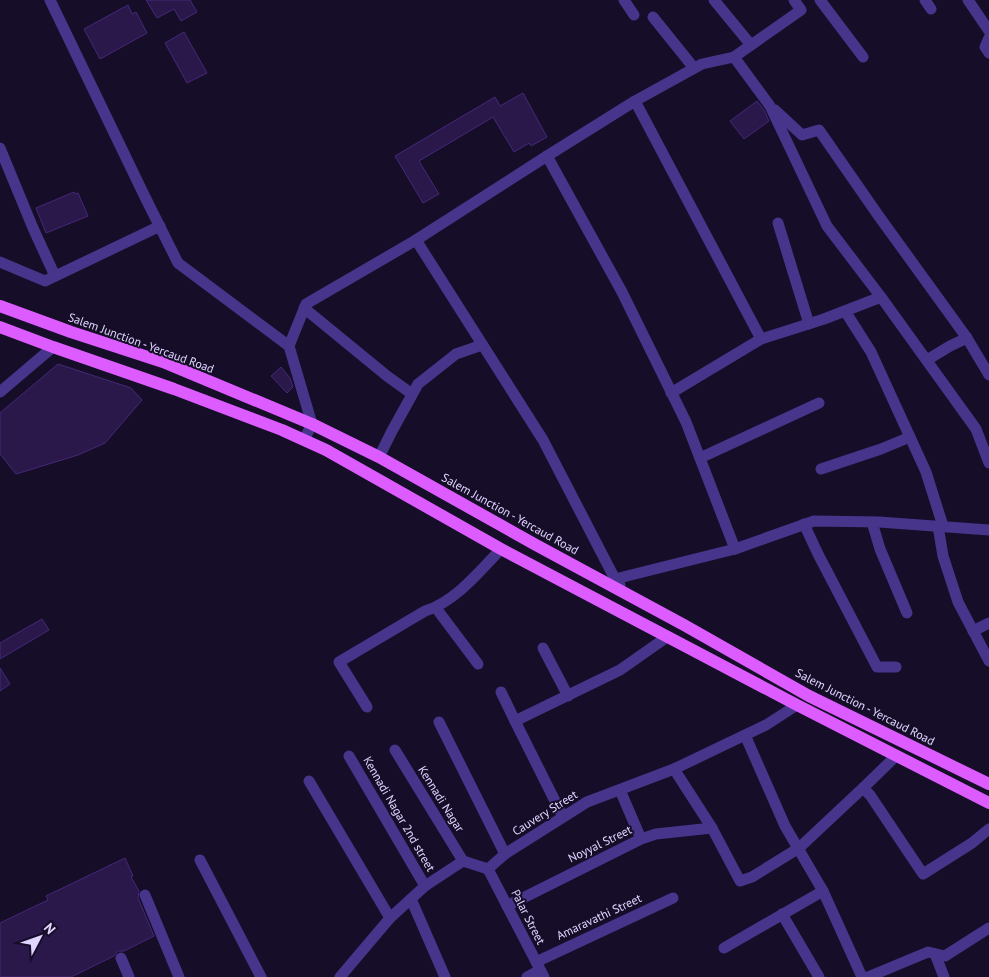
<svg xmlns="http://www.w3.org/2000/svg" width="989" height="977" font-family="'PT Sans',sans-serif">
<style>
.building{fill:#2a184b;stroke:#452879}
.lines{fill:none;stroke-linecap:round;stroke-linejoin:round}
.minor{stroke:#46358b;stroke-width:11}
.major{stroke:#dc5cff;stroke-width:12}
.labels{text-anchor:middle;stroke-width:4;stroke-linejoin:round;paint-order:stroke}
.street-label{font-size:12px;fill:#e0d5ff;stroke:#160d28}
</style>
<rect width="100%" height="100%" fill="#160d28"/>
<g class="building">
<path d="M146 0H190L197 12 181 21 174 9 157 18Z"/>
<path d="M128 5 132 14 136 12 147 33 100 59 84 29Z"/>
<path d="M184 32 207 73 187 83 165 43Z"/>
<path d="M523 93 547 137 531 146 529 143 514 152 493 117 419 161 439 194 423 203 395 156 495 97 500 106Z"/>
<path d="M757 101 764 110 769 121 744 139 730 121Z"/>
<path d="M74 192 75 194 78 193 88 216 46 233 36 208Z"/>
<path d="M58 364 131 388 142 400 105 443 78 455 16 474 0 454V413Z"/>
<path d="M281 367 290 378 293 387 287 393 271 376Z"/>
<path d="M42 619 49 630 0 659V643Z"/>
<path d="M0 668 10 684 0 691Z"/>
<path d="M125 858 133 876 131 877 139 891 138 898 154 936 124 951H118L114 956 71 977H0V923L48 900 46 896Z"/>
</g>
<g class="lines">
<g class="minor">
<path d="M50 0 145 197 178 263 289 346 312 424 304 440"/>
<path d="M624 0 634 15"/>
<path d="M714 0 751 45"/>
<path d="M794 0 801 10 734 57 770 106 827 226 881 297 976 429 989 463"/>
<path d="M820 0 863 57"/>
<path d="M925 0 931 9"/>
<path d="M968 0 989 31"/>
<path d="M653 17 694 68"/>
<path d="M989 38 985 47 989 53"/>
<path d="M635 101 702 64 734 57"/>
<path d="M775 110 802 135 819 130 878 215 967 338 989 375"/>
<path d="M0 148 33 228 55 276"/>
<path d="M547 156 635 101 761 339 671 393"/>
<path d="M778 223 809 324"/>
<path d="M416 240 547 156 622 292 686 422 735 549 615 579"/>
<path d="M0 262 45 281 160 226"/>
<path d="M304 308 387 376 412 394"/>
<path d="M845 311 871 352 926 472 943 526"/>
<path d="M761 339 824 319 881 297"/>
<path d="M289 346 306 304 416 240 543 440 615 579 620 585"/>
<path d="M927 360 950 346 967 338"/>
<path d="M0 392 53 347"/>
<path d="M379 457 392 431 418 384 456 354 482 345"/>
<path d="M700 458 819 403"/>
<path d="M821 469 881 449 910 437"/>
<path d="M872 522 880 549 907 613"/>
<path d="M804 524 818 554 877 667H896"/>
<path d="M938 526 943 556 958 602 989 661"/>
<path d="M735 549 814 521 879 522 989 530"/>
<path d="M436 608 478 664"/>
<path d="M973 631 989 623"/>
<path d="M543 648 568 696"/>
<path d="M501 692 515 721"/>
<path d="M367 707 339 662 425 611C455 602 480 571 501 549"/>
<path d="M439 722 505 854"/>
<path d="M745 735 785 826 823 891 862 977"/>
<path d="M395 750 463 861"/>
<path d="M349 756 425 886"/>
<path d="M674 769 712 828 740 881 752 877 799 848 863 788 896 756"/>
<path d="M309 781 390 918"/>
<path d="M863 788 870 795 923 874 972 843 989 829"/>
<path d="M620 790 641 839"/>
<path d="M563 817 515 721 620 670 667 637"/>
<path d="M200 860 261 977"/>
<path d="M488 869 544 977"/>
<path d="M145 895 179 977"/>
<path d="M411 899 445 977"/>
<path d="M507 906 641 839 656 834 712 828"/>
<path d="M782 914 819 977"/>
<path d="M724 948 823 891"/>
<path d="M935 954 944 977"/>
<path d="M121 958 129 977"/>
<path d="M536 962 673 898"/>
<path d="M340 977 390 918 425 886 463 861 488 869 505 854 587 802 674 769 766 725 797 705"/>
<path d="M527 977 540 970"/>
<path d="M868 977 928 952 945 956 989 928"/>
</g>
<g class="major">
<path d="M0 306 71 332 163 362 312 424 379 457 536 545 684 625 809 696 989 784"/>
<path d="M0 327 53 347 174 389 282 430 326 450 501 549 797 705 989 803"/>
</g>
</g>
<g class="labels">
<g class="street-label">
<text transform="translate(141 343) rotate(20)" y="4">Salem Junction - Yercaud Road</text>
<text transform="translate(510 514) rotate(29)" y="4">Salem Junction - Yercaud Road</text>
<text transform="translate(865 707) rotate(27)" y="4">Salem Junction - Yercaud Road</text>
<text transform="translate(441 799) rotate(58)" y="4">Kennadi Nagar</text>
<text transform="translate(545 813) rotate(-32)" y="4">Cauvery Street</text>
<text transform="translate(399 814) rotate(60)" y="4">Kennadi Nagar 2nd street</text>
<text transform="translate(600 844) rotate(-26)" y="4">Noyyal Street</text>
<text transform="translate(528 917) rotate(63)" y="4">Palar Street</text>
<text transform="translate(599 917) rotate(-25)" y="4">Amaravathi Street</text>
</g>
</g>
<g transform="translate(40 937) rotate(49)" stroke="#160d28" stroke-width="4" paint-order="stroke">
<path d="M0-4L9 19L0 12L-9 19Z" fill="#e0d5ff"/>
<text y="-8" font-size="14" font-weight="bold" text-anchor="middle" fill="#e0d5ff">N</text>
</g>
</svg>
